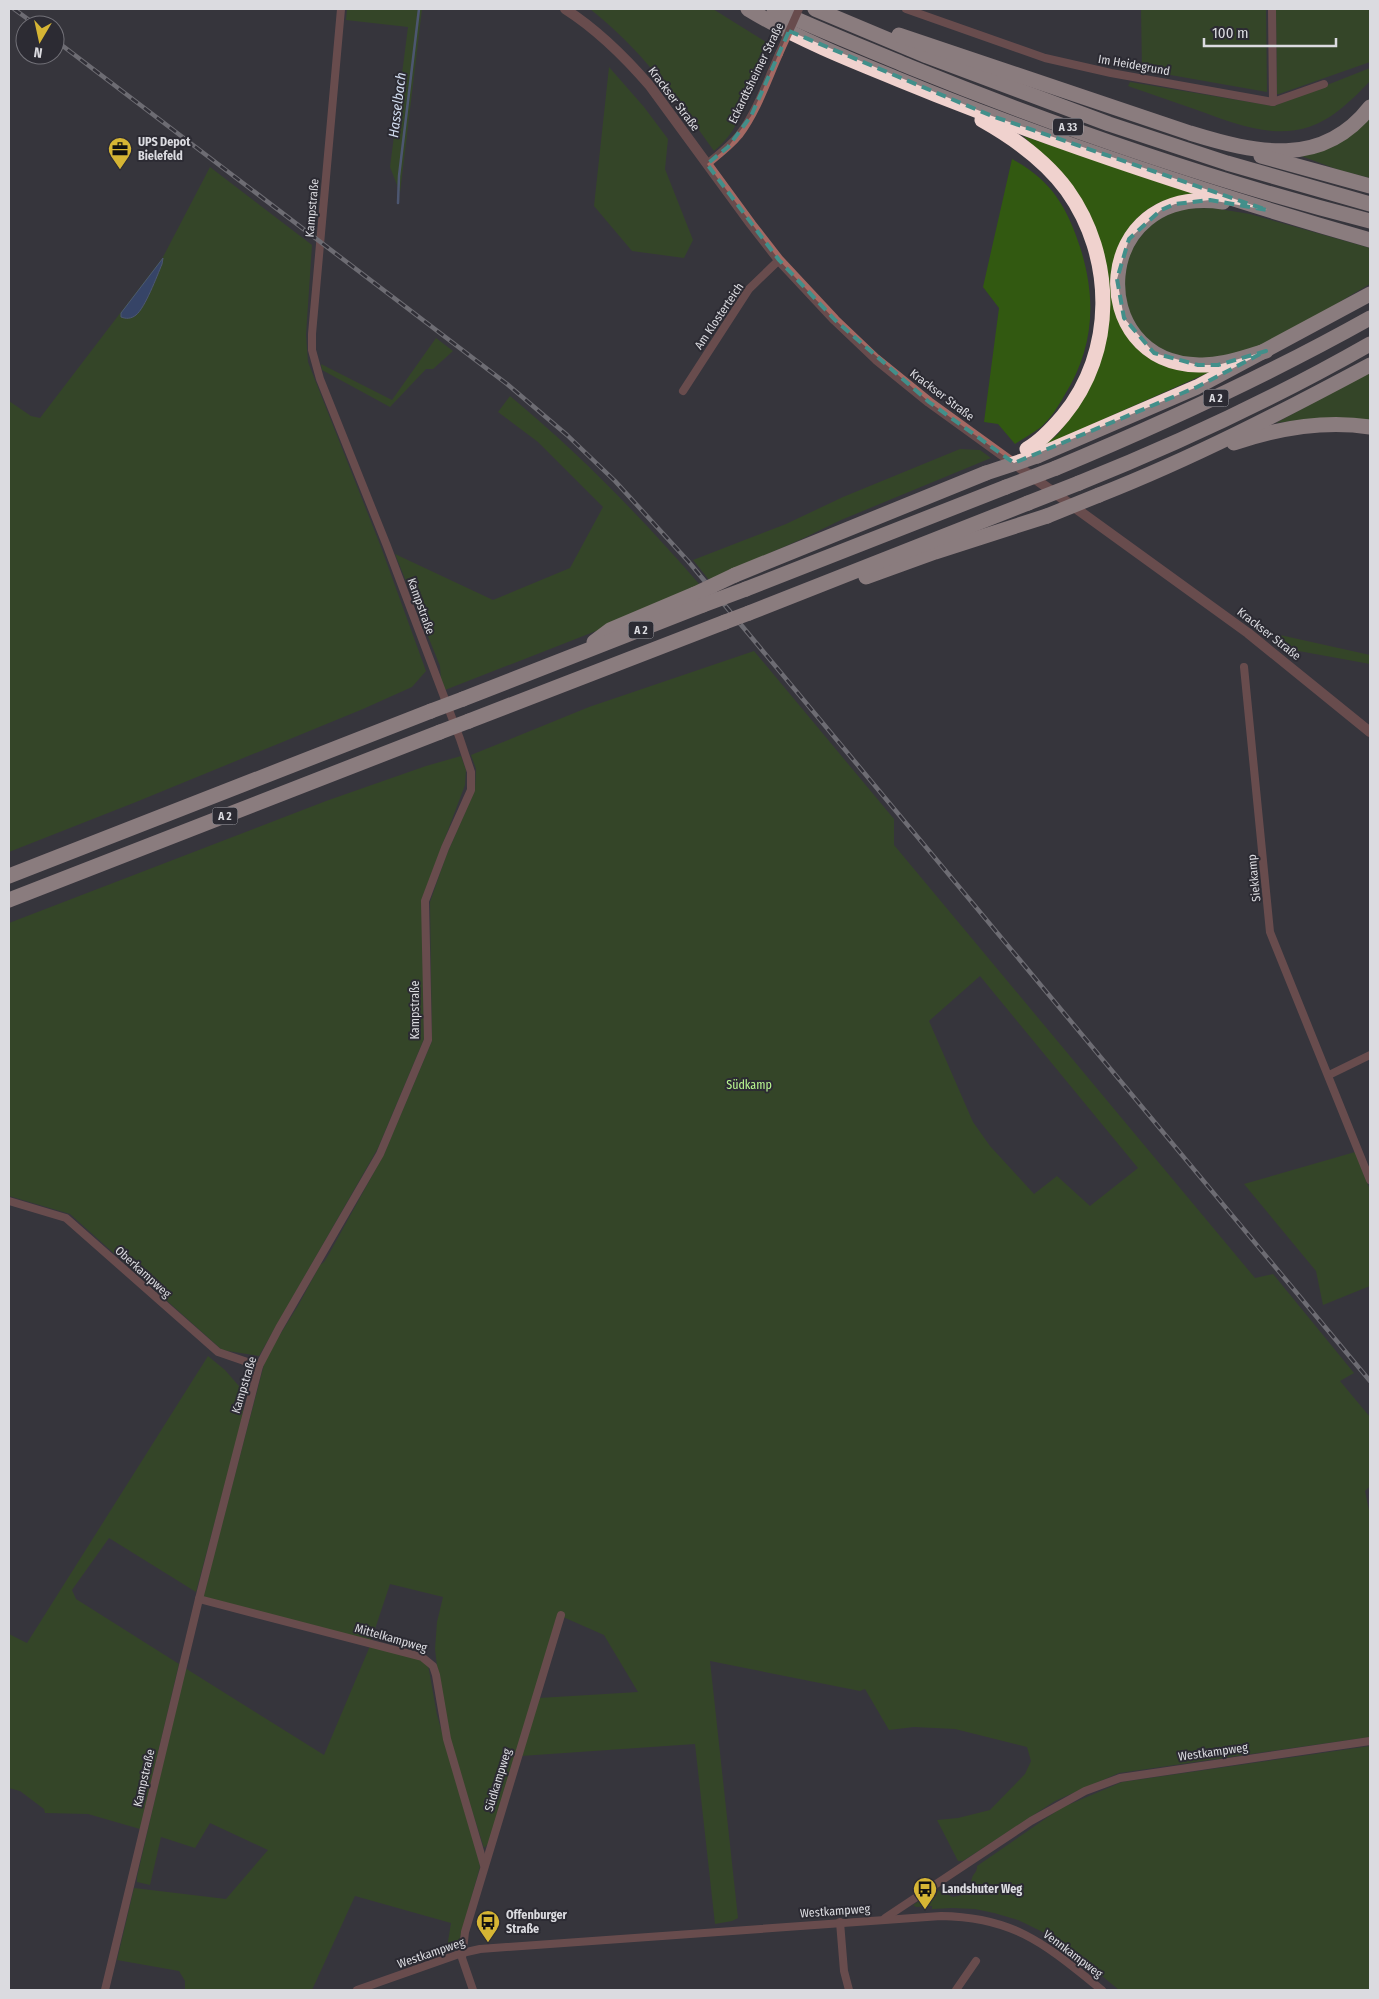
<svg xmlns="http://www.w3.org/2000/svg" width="1379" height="1999" font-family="'Fira Sans Condensed',sans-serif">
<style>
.green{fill:#325911;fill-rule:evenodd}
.water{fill:#35589b;stroke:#677fb0}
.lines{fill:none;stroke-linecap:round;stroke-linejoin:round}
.stream{stroke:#677fb0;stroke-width:2.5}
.minor{stroke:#a56963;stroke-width:8}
.tertiary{stroke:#a56963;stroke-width:10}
.motorway{stroke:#f0d2ce;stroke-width:15}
.rail-casing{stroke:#b0b0b5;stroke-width:4.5}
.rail{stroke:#2c2b33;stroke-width:2.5;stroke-dasharray:8;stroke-linecap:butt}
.minor-bridge{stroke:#a56963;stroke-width:8}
.motorway-bridge{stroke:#f0d2ce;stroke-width:15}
.marked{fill:none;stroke:#428f8a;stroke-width:4;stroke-dasharray:10 6;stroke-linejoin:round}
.labels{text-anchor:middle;stroke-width:4;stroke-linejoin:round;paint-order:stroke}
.shield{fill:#2c2b33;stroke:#a6a6ac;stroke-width:1}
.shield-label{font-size:11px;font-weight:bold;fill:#dbdbe0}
.street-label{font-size:12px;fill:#dbdbe0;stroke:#2c2b33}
.poi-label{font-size:12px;font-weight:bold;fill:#dbdbe0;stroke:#2c2b33;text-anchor:start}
.park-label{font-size:12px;fill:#b9f791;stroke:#2c2b33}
.water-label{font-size:14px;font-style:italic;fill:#d1dcef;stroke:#2c2b33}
</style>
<rect width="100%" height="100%" fill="#36353d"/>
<g class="green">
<path d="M347 9H422L400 193 390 167 408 27 346 20Z"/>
<path d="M590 9H713L766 42C754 78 745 127 714 151 677 99 640 48 590 9Z"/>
<path d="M1141 9H1266L1267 92 1142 70Z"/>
<path d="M1276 9H1370V62L1279 94H1277Z"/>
<path d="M609 67 644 107 668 139 665 169 693 240 684 258 632 251 594 206Z"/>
<path d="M1370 68V81C1353 99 1333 119 1309 127 1271 139 1233 123 1197 110 1174 102 1151 94 1128 86L1130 82 1274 106Z"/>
<path d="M1370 115V178L1339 170 1301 156Z"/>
<path d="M1023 136 1197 194C1182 196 1167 198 1153 206 1095 240 1099 334 1160 363 1176 371 1194 370 1212 371L1043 446 1058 434 1087 393 1107 276 1041 153Z"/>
<path d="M1012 159C1050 179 1067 206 1080 247 1097 300 1094 348 1064 396 1058 407 1050 419 1041 427 1033 433 1024 438 1015 444L998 424 984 422 999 308 983 287Z"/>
<path d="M210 167 312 245 306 335 308 362 381 547 426 671 412 687 363 709 136 802 9 852V401L31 416 40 418 163 257Z"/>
<path d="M1213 208 1250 214 1370 248V284C1326 309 1268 351 1217 358 1187 362 1154 352 1136 327 1133 323 1129 318 1128 314 1126 305 1123 273 1125 265 1132 244 1153 217 1175 210 1186 207 1201 209 1213 208Z"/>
<path d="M436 338 453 351 433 369H426L390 407 322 370 321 364 392 400Z"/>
<path d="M1370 372V421C1338 415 1308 419 1276 423Z"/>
<path d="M510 396C579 453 641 517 700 585L642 613 445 690 441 680 440 666 395 554 493 600 570 568 603 507 538 442 498 412Z"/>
<path d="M960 449 980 450 991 458 841 520 804 538 709 580 693 560 786 524 843 497Z"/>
<path d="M1271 633 1370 655V664L1293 650Z"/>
<path d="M754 651 894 819V845L1255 1278 1273 1274 1354 1373 1340 1381 1370 1417V1486L1365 1491 1370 1515V1737L1119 1773 1055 1801 963 1861H958L937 1820 958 1818 990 1810 1025 1774 1031 1761 1027 1747 955 1729 914 1727 889 1730 865 1689 860 1691 710 1661 738 1918 732 1921 715 1924 695 1744 521 1756 539 1698 638 1692 604 1635 563 1617 489 1843 484 1848 456 1761 441 1700 435 1649 437 1622 443 1597 390 1584 371 1641 202 1600 266 1357 299 1304 320 1265 324 1262 329 1254 384 1154 432 1041 430 902 446 856 475 790 476 769 471 755 589 707ZM980 976 1138 1168 1090 1206 1057 1176 1034 1194 990 1146 973 1122 929 1021Z"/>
<path d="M461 756 466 770 465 785 422 899 424 1039 378 1148 259 1356 222 1350 70 1214 9 1196V923L326 801 426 766Z"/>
<path d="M1355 1152 1370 1190V1286L1323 1305 1316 1271 1244 1184Z"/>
<path d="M208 1356 225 1370 245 1393 242 1421 196 1592 109 1538 72 1590 76 1599 179 1664 140 1829 88 1814 45 1813 44 1809 20 1791 9 1788V1634L27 1643Z"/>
<path d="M370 1646 427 1659 437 1715 479 1861 480 1867 458 1945 455 1950 446 1953 451 1923 355 1896 312 1990H185V1981L179 1971 117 1960 134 1888 226 1899 268 1850 210 1823 195 1848 161 1837 150 1885 137 1882V1877L185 1668 324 1755Z"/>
<path d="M1370 1746V1990H1119L1057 1939 1018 1920 994 1913 975 1909 952 1908 932 1909V1906L916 1907 913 1905 937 1890 953 1897 967 1894C972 1888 970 1885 972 1878 974 1872 977 1873 977 1866L1061 1808 1122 1782Z"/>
</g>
<path class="water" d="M163 258 162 264C157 276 145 308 136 315 131 319 126 319 121 317V313Z"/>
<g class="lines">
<path class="stream" d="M398 203 399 176 419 9"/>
<g class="minor">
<path d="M906 9 1045 58 1111 73 1273 102 1324 84"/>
<path d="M1272 9 1273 102"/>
<path d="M707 164C718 155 730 146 739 135 757 111 767 81 779 54"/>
<path d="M683 391 749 289 779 260"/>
<path d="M1244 667 1270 932 1370 1180"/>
<path d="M1329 1075 1370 1055"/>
<path d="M9 1201 66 1218 218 1352 259 1366"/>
<path d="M199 1599 422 1657 433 1666 436 1675 447 1739 484 1865"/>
<path d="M885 1918 1031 1821 1085 1791 1120 1778 1370 1741"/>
<path d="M840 1922 844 1971 849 1990"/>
<path d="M105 1990 199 1599 259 1366 279 1328 380 1154 428 1040 425 901 445 848 471 790V772L460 739 387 546 320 379 312 350V334L341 9"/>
<path d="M357 1990 462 1953 480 1949 941 1916C1016 1917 1047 1946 1102 1990"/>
<path d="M473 1990 462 1958 465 1932 561 1615"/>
<path d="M956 1990 976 1961"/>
</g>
<path class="tertiary" d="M565 9C598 30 625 57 650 86L751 224 779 260 835 320 876 359 929 402 1248 633 1370 732"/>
<g class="motorway">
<path d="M748 9C807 45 874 69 937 95 1079 151 1224 198 1370 240"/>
<path d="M774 9C819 30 865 48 910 67 1060 128 1213 181 1370 221"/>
<path d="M815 9 927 56 1109 124 1227 163 1370 204"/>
<path d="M899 35 1190 133C1255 153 1322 169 1370 107"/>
<path d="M982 120C1014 138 1045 160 1067 190 1115 257 1116 352 1063 416 1052 429 1041 441 1027 449"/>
<path d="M1261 156 1370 186"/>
<path d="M1223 202C1091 183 1083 363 1199 365 1222 366 1244 357 1266 351"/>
<path d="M1234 443C1278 428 1324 420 1370 427"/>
<path d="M1037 456 1197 387 1370 294"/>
<path d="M1056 468C1164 423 1268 375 1370 318"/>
<path d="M1079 483C1179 443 1277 397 1370 344"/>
<path d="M1099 495C1193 458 1282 412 1370 365"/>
<path d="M735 575 986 473"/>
<path d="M866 577 935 552 1047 516"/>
<path d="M746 589 1006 487"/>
<path d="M749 613 1028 503"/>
<path d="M594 642 610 630 695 594"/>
<path d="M463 699 703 605"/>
<path d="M469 721 725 622"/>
<path d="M9 876 431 711"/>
<path d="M9 900 440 732"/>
</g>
<g class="rail-casing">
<g id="rail">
<path d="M14 9 36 25"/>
<path d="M55 40 507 384 567 435 615 481 688 561 1370 1381"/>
</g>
</g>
<use href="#rail" class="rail"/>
<path class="minor-bridge" d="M779 54 799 9"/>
<g class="motorway-bridge">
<path d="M986 473 1037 456"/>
<path d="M1006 487 1056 468"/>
<path d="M1028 503 1079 483"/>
<path d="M1047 516 1099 495"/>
<path d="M695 594 735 575"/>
<path d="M703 605 746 589"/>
<path d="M725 622 749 613"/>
<path d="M431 711 463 699"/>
<path d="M440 732 469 721"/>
</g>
</g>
<path d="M0 0H1379V1999H0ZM789 31 992 116 1267 210 1210 200 1175 204 1161 210 1129 239 1117 279 1124 318 1154 353 1198 365H1218L1266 351 1197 387 1014 463 929 402 835 320 779 260 707 164 728 147 751 116Z" fill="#36353d" fill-opacity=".55" fill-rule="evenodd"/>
<path class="marked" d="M789 31 992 116 1267 210 1210 200 1175 204 1161 210 1129 239 1117 279 1124 318 1154 353 1198 365H1218L1266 351 1197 387 1014 463 929 402 835 320 779 260 707 164 728 147 751 116Z"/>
<defs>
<g id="office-pin" transform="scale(1.25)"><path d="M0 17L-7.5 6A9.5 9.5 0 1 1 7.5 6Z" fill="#d6b534" stroke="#2c2b33"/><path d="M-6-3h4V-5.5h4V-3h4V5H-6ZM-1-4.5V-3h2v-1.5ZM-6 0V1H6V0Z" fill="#111"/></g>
<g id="bus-pin" transform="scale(1.25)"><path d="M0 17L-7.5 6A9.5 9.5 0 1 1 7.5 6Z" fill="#d6b534" stroke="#2c2b33"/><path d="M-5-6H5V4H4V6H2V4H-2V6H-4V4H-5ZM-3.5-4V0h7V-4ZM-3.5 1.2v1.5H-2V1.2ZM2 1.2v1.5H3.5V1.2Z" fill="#111"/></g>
</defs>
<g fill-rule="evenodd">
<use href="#office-pin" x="120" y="149"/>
<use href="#bus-pin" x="925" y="1889"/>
<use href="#bus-pin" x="488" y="1922"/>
</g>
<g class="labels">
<g class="shield">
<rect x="1053" y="118.5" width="30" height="17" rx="4"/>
<rect x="1203.5" y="389.5" width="25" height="17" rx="4"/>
<rect x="628.5" y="621.5" width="25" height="17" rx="4"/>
<rect x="212.5" y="807.5" width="25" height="17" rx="4"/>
</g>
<g class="shield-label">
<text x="1068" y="131">A 33</text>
<text x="1216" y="402">A 2</text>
<text x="641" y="634">A 2</text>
<text x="225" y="820">A 2</text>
</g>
<g class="street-label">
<text transform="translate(1134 65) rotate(10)" y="4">Im Heidegrund</text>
<text transform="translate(756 73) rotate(-64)" y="4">Eckardtsheimer Straße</text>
<text transform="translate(674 99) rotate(53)" y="4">Krackser Straße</text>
<text transform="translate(312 208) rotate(-85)" y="4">Kampstraße</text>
<text transform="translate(719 316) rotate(-56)" y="4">Am Klosterteich</text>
<text transform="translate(942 395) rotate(37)" y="4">Krackser Straße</text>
<text transform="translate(421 606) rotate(70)" y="4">Kampstraße</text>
<text transform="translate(1269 634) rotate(38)" y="4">Krackser Straße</text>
<text transform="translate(1254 878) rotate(-96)" y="4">Siekkamp</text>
<text transform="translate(415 1010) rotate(-90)" y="4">Kampstraße</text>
<text transform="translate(143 1272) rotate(42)" y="4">Oberkampweg</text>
<text transform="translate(244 1385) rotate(-73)" y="4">Kampstraße</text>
<text transform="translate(391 1638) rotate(16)" y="4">Mittelkampweg</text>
<text transform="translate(1213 1752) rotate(-8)" y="4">Westkampweg</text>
<text transform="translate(144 1778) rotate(-77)" y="4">Kampstraße</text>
<text transform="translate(498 1780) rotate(-73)" y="4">Südkampweg</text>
<text transform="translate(835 1911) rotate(-4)" y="4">Westkampweg</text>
<text transform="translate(431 1953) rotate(-19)" y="4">Westkampweg</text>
<text transform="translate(1073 1954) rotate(37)" y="4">Vennkampweg</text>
</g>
<g class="poi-label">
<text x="138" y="146">UPS Depot<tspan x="138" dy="14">Bielefeld</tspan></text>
<text x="942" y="1893">Landshuter Weg</text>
<text x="506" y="1919">Offenburger<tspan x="506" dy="14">Straße</tspan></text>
</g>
<g class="park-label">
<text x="749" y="1089">Südkamp</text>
</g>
<g class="water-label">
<text transform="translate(397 105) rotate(-83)" y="5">Hasselbach</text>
</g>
</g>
<rect width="1379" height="1999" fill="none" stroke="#dbdbe0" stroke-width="20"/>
<g transform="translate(40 40) rotate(189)"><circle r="24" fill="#2c2b33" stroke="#727178"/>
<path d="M0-4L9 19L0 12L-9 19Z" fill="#d6b534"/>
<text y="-8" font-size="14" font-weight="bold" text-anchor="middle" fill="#dbdbe0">N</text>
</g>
<path d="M1204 38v8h132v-8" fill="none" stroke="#dbdbe0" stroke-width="2.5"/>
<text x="1212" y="38" font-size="15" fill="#dbdbe0" stroke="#2c2b33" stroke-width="4" paint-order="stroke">100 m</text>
</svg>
